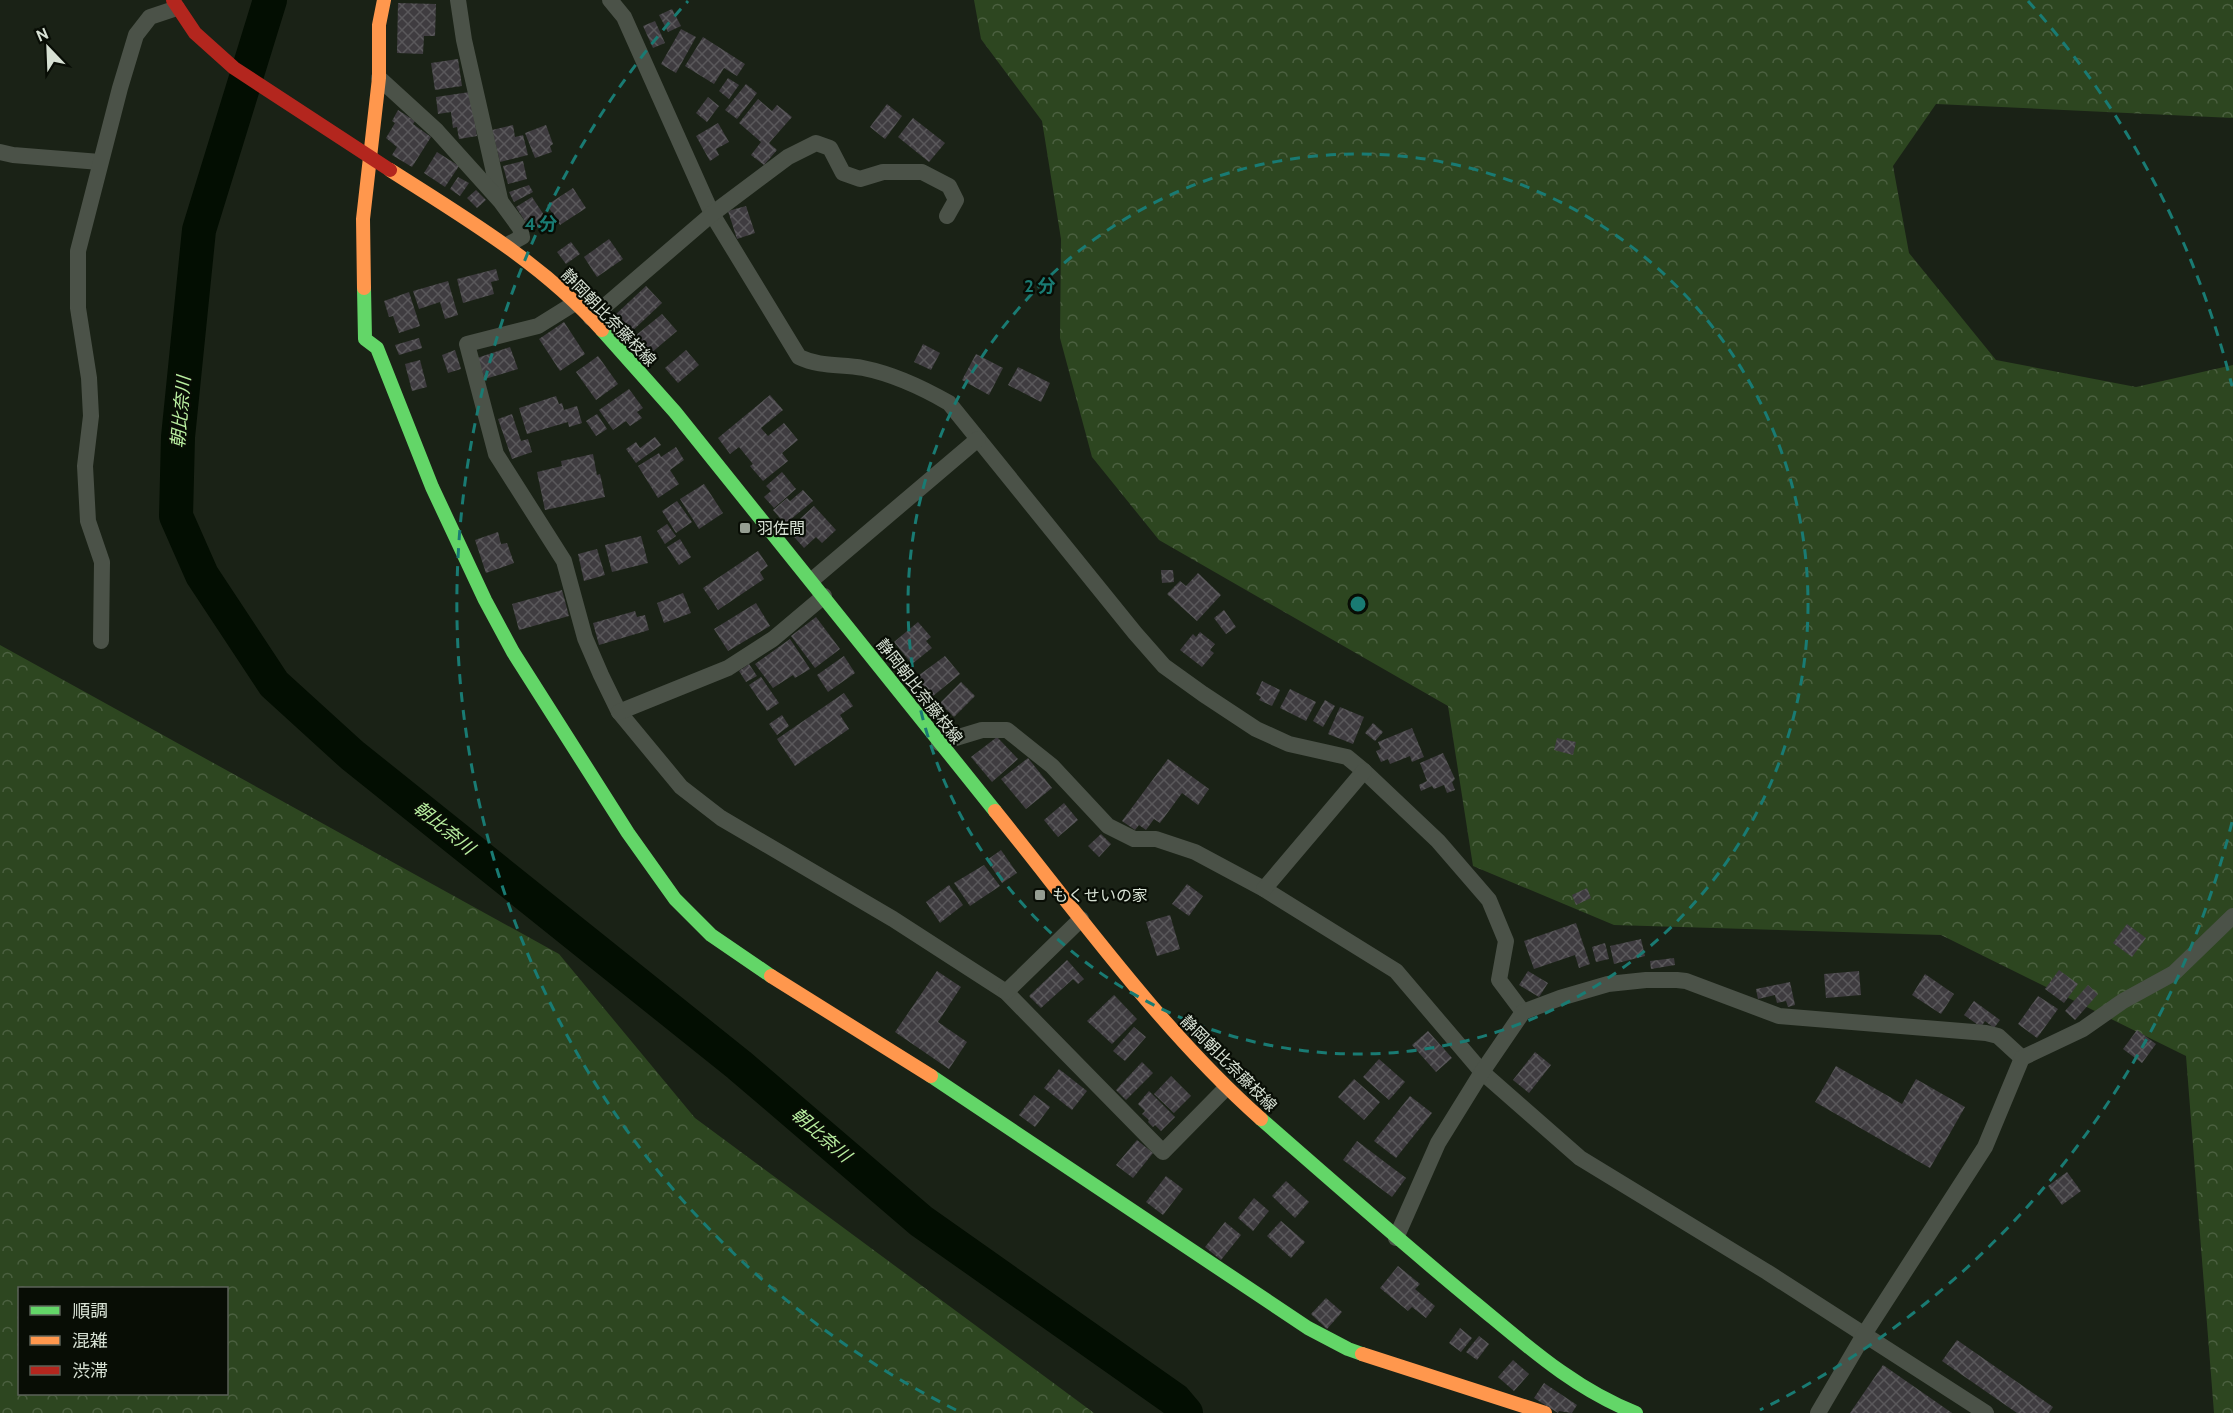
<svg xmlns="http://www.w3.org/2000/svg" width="2233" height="1413" font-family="Cabin,'Noto Sans JP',sans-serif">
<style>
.forest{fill:url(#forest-crowns);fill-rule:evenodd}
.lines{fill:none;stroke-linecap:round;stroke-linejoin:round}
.river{stroke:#030e02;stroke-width:34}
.building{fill:url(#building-cross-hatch)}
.street{stroke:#4b5248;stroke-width:16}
.fast{stroke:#63d668;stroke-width:14}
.slow{stroke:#ff974d;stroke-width:14}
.jam{stroke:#b3261e;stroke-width:14}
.ring{fill:none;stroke:#197b73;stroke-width:3;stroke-dasharray:10 8}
.poi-dot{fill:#959e92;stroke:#080d05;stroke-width:2}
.labels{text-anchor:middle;stroke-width:4.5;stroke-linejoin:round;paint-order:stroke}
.street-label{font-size:16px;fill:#d7e1d4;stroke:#080d05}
.poi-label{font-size:16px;fill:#d7e1d4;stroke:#080d05;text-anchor:start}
.water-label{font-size:18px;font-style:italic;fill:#b9efa0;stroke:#080d05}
.centre{fill:#197b73;stroke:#080d05;stroke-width:3}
.ring-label{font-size:18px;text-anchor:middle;font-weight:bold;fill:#197b73;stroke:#080d05;stroke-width:4.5;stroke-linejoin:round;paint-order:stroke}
</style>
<defs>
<pattern id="forest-crowns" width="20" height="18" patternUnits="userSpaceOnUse" patternTransform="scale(1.5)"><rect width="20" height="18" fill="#2d4620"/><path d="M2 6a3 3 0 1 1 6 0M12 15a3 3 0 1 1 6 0" fill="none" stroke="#4b6040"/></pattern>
<pattern id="building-cross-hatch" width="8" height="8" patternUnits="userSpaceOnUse" patternTransform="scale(1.5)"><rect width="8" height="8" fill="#3f3c40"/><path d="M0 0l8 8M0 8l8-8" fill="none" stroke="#5a585b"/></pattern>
</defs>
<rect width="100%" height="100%" fill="#1a2216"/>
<g class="forest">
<path d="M974 0H2233V118L1936 104 1893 166 1909 253 1996 360 2136 387 2233 365V1413H2214L2186 1056 1941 935 1614 925 1473 866 1448 706 1159 540 1092 457 1060 338 1061 239 1042 121 981 39Z"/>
<path d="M0 645 559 954 695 1118 1094 1413H0ZM226 1288V1394H20V1288Z"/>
</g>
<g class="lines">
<path class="river" d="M270 0 199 230 178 437 176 516 202 575 274 684 352 755 739 1065 921 1221 1175 1400 1186 1413"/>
</g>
<g class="building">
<path d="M398 3 436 4 435 36H424L423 54 397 53Z"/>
<path d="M672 9 681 26 668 32 659 15Z"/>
<path d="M655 21 665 43 653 48 643 26Z"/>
<path d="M681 29 696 37 676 73 661 64Z"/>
<path d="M703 37 745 64 737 76 724 68 714 84 685 66Z"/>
<path d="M458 59 462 86 435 90 431 63Z"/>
<path d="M728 78 739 85 729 99 719 91Z"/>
<path d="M746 84 757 93 737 119 725 110Z"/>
<path d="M470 92 477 136 459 139 457 127 453 128 451 112 438 114 436 97Z"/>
<path d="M708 97 719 106 707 122 696 113Z"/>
<path d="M758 99 772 111 777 105 792 117 769 143 777 150 764 165 751 155 761 142 739 123Z"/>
<path d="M887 104 902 116 885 139 870 127Z"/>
<path d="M398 110 415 121 413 124 431 137 412 167 392 155 397 147 386 138 395 123 392 121Z"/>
<path d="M913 118 945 143 929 162 898 137Z"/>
<path d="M718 123 729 142 716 149 719 155 710 161 696 136Z"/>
<path d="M513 125 515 137 523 135 528 155 500 162 492 130Z"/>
<path d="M546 125 553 144 550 146 552 152 535 158 525 133Z"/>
<path d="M437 152 459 166 445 187 424 173Z"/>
<path d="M523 161 527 179 508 184 503 166Z"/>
<path d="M458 177 469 183 460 196 450 189Z"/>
<path d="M529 185 533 192 514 202 509 192Z"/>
<path d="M573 188 586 208 560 225 547 205Z"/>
<path d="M476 190 486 200 477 208 467 198Z"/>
<path d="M532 197 548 221 531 231 516 207Z"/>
<path d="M746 206 755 233 737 239 728 211Z"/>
<path d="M609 239 623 259 597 277 584 257Z"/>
<path d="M571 242 580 254 566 264 557 252Z"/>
<path d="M496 269 499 280 491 282 494 294 463 303 457 279Z"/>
<path d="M448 281 458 315 445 319 440 302 419 309 413 291Z"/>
<path d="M646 286 662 303 630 333 614 316Z"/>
<path d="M409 292 420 326 399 333 393 316 389 317 384 301Z"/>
<path d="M662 314 677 331 650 354 635 336Z"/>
<path d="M564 322 585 354 560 371 539 339Z"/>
<path d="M419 338 422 348 399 355 395 345Z"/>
<path d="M923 344 940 353 931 370 914 362Z"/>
<path d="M510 347 518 369 485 379 477 358Z"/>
<path d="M455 350 461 369 448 373 442 355Z"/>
<path d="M686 350 699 365 678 383 665 368Z"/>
<path d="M976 354 1003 368 989 395 962 380Z"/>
<path d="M598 356 618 384 596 400 576 372Z"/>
<path d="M420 360 427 387 412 391 405 364Z"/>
<path d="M1018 367 1050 383 1041 402 1008 385Z"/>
<path d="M629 389 643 408 637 412 642 418 630 426 626 421 613 430 599 410Z"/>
<path d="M770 395 783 410 761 428 768 436 784 423 798 440 782 453 788 461 763 481 750 466 753 464 739 447 730 454 718 438Z"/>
<path d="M556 396 559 404 562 403 564 410 577 406 582 423 569 427 568 422 527 434 519 408Z"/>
<path d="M512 414 521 441 528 439 532 452 512 459 498 419Z"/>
<path d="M597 414 607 429 596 436 586 421Z"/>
<path d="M655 437 661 445 636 463 626 449 636 442 640 448Z"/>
<path d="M676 447 684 460 670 470 679 484 658 498 638 466 659 453 661 457Z"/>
<path d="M593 454 597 475 600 474 605 497 545 510 537 472 562 466 561 461Z"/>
<path d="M782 472 796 489 774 508 764 497 771 491 766 486Z"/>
<path d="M704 484 723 513 699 529 680 499Z"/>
<path d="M803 490 813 501 785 524 773 510 787 498 790 501Z"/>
<path d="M677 501 692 522 676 533 662 511Z"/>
<path d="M814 506 836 530 822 543 816 537 804 548 788 530Z"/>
<path d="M667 524 676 536 665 544 657 531Z"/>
<path d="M498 532 501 544 507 543 514 563 486 573 475 540Z"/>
<path d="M641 536 648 563 612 572 605 545Z"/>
<path d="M680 539 691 557 679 565 667 547Z"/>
<path d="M597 549 605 575 584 581 578 554Z"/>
<path d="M758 551 768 566 760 572 764 579 718 610 703 588Z"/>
<path d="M1161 570H1173L1174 582 1162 583Z"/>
<path d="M1198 573 1221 595 1197 621 1167 594 1180 581 1186 586Z"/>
<path d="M562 590 569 616 519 630 512 604Z"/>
<path d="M683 593 691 613 664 623 657 603Z"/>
<path d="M756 603 770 626 728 651 714 629Z"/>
<path d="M1224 610 1236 627 1226 634 1214 618Z"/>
<path d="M635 611 637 617 645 615 649 630 599 645 593 623Z"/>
<path d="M816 617 840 649 815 668 791 636Z"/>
<path d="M918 622 931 637 926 641 932 648 912 664 894 642Z"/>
<path d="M1200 632 1215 644 1210 650 1214 653 1202 667 1180 650 1193 634 1196 637Z"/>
<path d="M790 639 810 669 795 678 793 675 773 688 755 664Z"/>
<path d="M844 656 855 673 828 692 817 675Z"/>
<path d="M945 656 960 674 928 700 911 681Z"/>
<path d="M749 664 757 676 746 682 739 671Z"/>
<path d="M761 677 779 703 767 711 749 685Z"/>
<path d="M1262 681 1280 690 1272 706 1259 700 1261 697 1256 694Z"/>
<path d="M961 682 975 696 954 717 940 703Z"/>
<path d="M1290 689 1316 702 1306 721 1280 708Z"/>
<path d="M844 693 853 706 840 715 849 729 795 766 777 739Z"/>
<path d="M1325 700 1335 706 1323 727 1313 721Z"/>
<path d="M1340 707 1364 717 1353 744 1328 734Z"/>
<path d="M782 715 789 726 777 735 769 724Z"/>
<path d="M1373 723 1383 732 1375 741 1365 733Z"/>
<path d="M1412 728 1424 757 1412 762 1410 756 1390 764 1388 759 1381 762 1376 751 1381 749 1378 742Z"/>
<path d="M997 737 1018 759 992 782 971 757Z"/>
<path d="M1557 738 1576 742 1573 755 1554 750Z"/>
<path d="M1443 753 1455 779 1452 782 1455 790 1447 793 1444 785 1434 789 1432 786 1421 791 1419 785 1427 781 1420 763Z"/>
<path d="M1028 758 1052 788 1026 809 1001 779Z"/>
<path d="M1168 759 1209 789 1198 805 1182 793 1160 823 1154 819 1146 830 1139 825 1135 830 1122 821Z"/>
<path d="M1064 803 1078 820 1058 837 1044 820Z"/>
<path d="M1101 834 1111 844 1099 857 1088 846Z"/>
<path d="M1001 850 1017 873 1002 883 987 860Z"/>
<path d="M984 865 1000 886 970 906 954 883Z"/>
<path d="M1187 884 1203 896 1189 916 1172 904Z"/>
<path d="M949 885 963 905 940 923 926 902Z"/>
<path d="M1587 888 1591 898 1576 905 1572 895Z"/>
<path d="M1170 915 1180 949 1157 956 1146 922Z"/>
<path d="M1576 923 1590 964 1579 968 1575 955 1534 969 1524 941Z"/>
<path d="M2127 924 2146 938 2132 957 2113 943Z"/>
<path d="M1641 939 1645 956 1614 964 1610 946Z"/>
<path d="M1605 943 1609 959 1596 962 1592 947Z"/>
<path d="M1674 958 1675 965 1651 969 1650 961Z"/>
<path d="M1067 960 1084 979 1078 984 1073 979 1041 1008 1029 996Z"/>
<path d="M2059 970 2078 984 2064 1003 2045 989Z"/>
<path d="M937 971 961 987 938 1022 967 1042 949 1069 895 1032Z"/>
<path d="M1528 971 1548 983 1539 997 1519 985Z"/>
<path d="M1859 971 1861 995 1826 998 1824 974Z"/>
<path d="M1925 974 1954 994 1941 1014 1912 995Z"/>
<path d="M1790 982 1795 1005 1788 1007 1786 1001 1777 1003 1775 995 1758 999 1756 989Z"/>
<path d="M2088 985 2098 994 2075 1020 2065 1011Z"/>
<path d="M1114 995 1137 1019 1112 1044 1087 1021Z"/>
<path d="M2038 996 2058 1009 2037 1038 2018 1024Z"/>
<path d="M1974 1001 2000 1020 1994 1028 1985 1021 1981 1027 1964 1015Z"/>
<path d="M1134 1027 1146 1037 1125 1061 1113 1051Z"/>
<path d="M2137 1030 2156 1044 2142 1063 2123 1049Z"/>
<path d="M1428 1031 1452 1058 1436 1072 1412 1045Z"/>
<path d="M1535 1052 1551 1065 1529 1093 1513 1080Z"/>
<path d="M1379 1059 1405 1082 1389 1100 1363 1077Z"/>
<path d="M1142 1062 1153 1073 1126 1100 1116 1090Z"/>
<path d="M1836 1066 1902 1104 1916 1079 1965 1107 1930 1168 1815 1102Z"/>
<path d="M1059 1069 1087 1091 1072 1110 1044 1088Z"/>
<path d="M1171 1076 1191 1096 1174 1113 1154 1094Z"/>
<path d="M1354 1079 1380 1102 1364 1120 1338 1097Z"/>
<path d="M1149 1091 1175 1117 1161 1131 1155 1125 1153 1127 1148 1122 1149 1120 1142 1114 1145 1111 1138 1104Z"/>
<path d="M1034 1095 1050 1107 1035 1127 1019 1115Z"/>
<path d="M1410 1096 1432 1113 1396 1158 1374 1141Z"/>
<path d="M1137 1140 1153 1153 1133 1178 1116 1165Z"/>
<path d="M1357 1141 1406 1178 1392 1197 1343 1160Z"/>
<path d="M2067 1172 2081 1191 2062 1205 2048 1186Z"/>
<path d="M1166 1176 1183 1189 1163 1215 1146 1202Z"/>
<path d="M1286 1181 1309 1202 1295 1218 1272 1196Z"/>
<path d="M1254 1198 1269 1211 1253 1231 1238 1218Z"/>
<path d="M1281 1221 1305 1242 1291 1258 1267 1236Z"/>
<path d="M1225 1222 1241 1235 1221 1260 1205 1247Z"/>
<path d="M1398 1266 1420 1284 1415 1289 1435 1306 1426 1318 1412 1307 1408 1311 1380 1288Z"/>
<path d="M1326 1298 1342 1312 1327 1329 1311 1314Z"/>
<path d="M1460 1328 1472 1338 1461 1352 1449 1343Z"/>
<path d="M1479 1336 1489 1344 1477 1360 1466 1352Z"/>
<path d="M1957 1340 2053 1407 2049 1413H2017L1942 1361Z"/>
<path d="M1513 1360 1529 1374 1514 1391 1498 1377Z"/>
<path d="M1883 1365 1952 1413H1850Z"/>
<path d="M1544 1383 1577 1405 1572 1413 1559 1411 1558 1413 1534 1398Z"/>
</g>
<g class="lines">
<g class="street">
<path d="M458 0 464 40 500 199"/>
<path d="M610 0 624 17 712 214 799 357C820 367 841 364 863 368 893 374 923 388 949 403L1135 633 1164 666 1203 694 1256 729 1289 744 1347 757 1364 771 1438 841 1489 900 1506 941 1499 980 1523 1012"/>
<path d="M379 78 437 131 501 202 520 228 522 237 507 245"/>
<path d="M0 152 13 155 100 162"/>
<path d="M575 303 538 326 467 344 496 454 564 561 585 638 601 675 619 712 681 787 721 818 893 919 1006 992 1163 1152 1226 1088"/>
<path d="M591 318 712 214 788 157 816 143 830 148 843 173 860 179 883 172H922L949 186 956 200 947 216"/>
<path d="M812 580 978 439"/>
<path d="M101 641 102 562 88 521 85 466 91 416 89 378 78 308V251L120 88 136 35 150 17 177 8"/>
<path d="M619 712 728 668 773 639 824 596"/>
<path d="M939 743 982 730H1007L1052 766 1108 826 1134 839H1156L1195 852 1264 889 1396 971 1482 1072 1580 1158 1767 1272 1986 1413"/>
<path d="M1264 889 1364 771"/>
<path d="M1006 992 1081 919"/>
<path d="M1396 1238 1438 1143 1482 1072 1523 1012 1560 998 1608 984 1646 980H1677L1686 981 1779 1016 1986 1033 1998 1036 2022 1058"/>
<path d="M1818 1413 1865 1333 1985 1147 2022 1058 2083 1029 2123 1001 2174 973 2233 916"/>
</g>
<g class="fast">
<path d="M364 288 365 339 377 348 432 487 485 600 513 652 628 833 675 899 711 935 771 976"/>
<path d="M602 330 675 412 995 811"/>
<path d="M931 1076 1308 1328 1348 1349 1362 1354"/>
<path d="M1261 1119C1332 1181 1402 1243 1475 1303 1526 1345 1574 1389 1636 1413"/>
</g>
<g class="slow">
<path d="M390 170C465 218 542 263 602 330"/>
<path d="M364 288 363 219 379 78V25L384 0"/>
<path d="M995 811C1079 915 1161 1030 1261 1119"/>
<path d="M771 976 931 1076"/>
<path d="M1362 1354 1545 1413"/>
</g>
<path class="jam" d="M173 0 195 33 234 68 390 170"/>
</g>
<g class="ring">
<circle cx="1358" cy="604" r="450"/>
<path d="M2232 822A901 901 0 0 1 1760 1410M956 1410A901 901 0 0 1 688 1M2028 1A901 901 0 0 1 2232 386"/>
</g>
<g class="poi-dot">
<rect x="739" y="522" width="12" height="12" rx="3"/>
<rect x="1034" y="889" width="12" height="12" rx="3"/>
</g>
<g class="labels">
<g class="street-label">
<text transform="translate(609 317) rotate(46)" y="6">静岡朝比奈藤枝線</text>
<text transform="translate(920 691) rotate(52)" y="6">静岡朝比奈藤枝線</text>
<text transform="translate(1229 1063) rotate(45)" y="6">静岡朝比奈藤枝線</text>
</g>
<g class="poi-label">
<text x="757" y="534">羽佐間</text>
<text x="1052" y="901">もくせいの家</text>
</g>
<g class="water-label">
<text transform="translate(181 412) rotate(-85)" y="6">朝比奈川</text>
<text transform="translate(444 828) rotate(39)" y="6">朝比奈川</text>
<text transform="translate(821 1135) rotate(41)" y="6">朝比奈川</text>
</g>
</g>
<circle cx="1358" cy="604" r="9" class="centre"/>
<g class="ring-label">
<text x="541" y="230">4 分</text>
<text x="1040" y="292">2 分</text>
</g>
<rect x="18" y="1287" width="210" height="108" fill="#080d05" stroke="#5b6258" stroke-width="1.5"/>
<rect x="30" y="1306" width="30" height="9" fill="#63d668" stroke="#5b6258" stroke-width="1.5"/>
<text x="72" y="1317" font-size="18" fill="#d7e1d4">順調</text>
<rect x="30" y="1336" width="30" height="9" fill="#ff974d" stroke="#5b6258" stroke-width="1.5"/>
<text x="72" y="1347" font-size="18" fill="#d7e1d4">混雑</text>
<rect x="30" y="1366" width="30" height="9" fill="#b3261e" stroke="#5b6258" stroke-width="1.5"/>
<text x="72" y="1377" font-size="18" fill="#d7e1d4">渋滞</text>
<g transform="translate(48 48) rotate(337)" stroke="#080d05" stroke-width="4.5" paint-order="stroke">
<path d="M0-4.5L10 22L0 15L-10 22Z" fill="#d7e1d4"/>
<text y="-9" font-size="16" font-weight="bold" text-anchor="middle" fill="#d7e1d4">N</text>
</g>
</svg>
